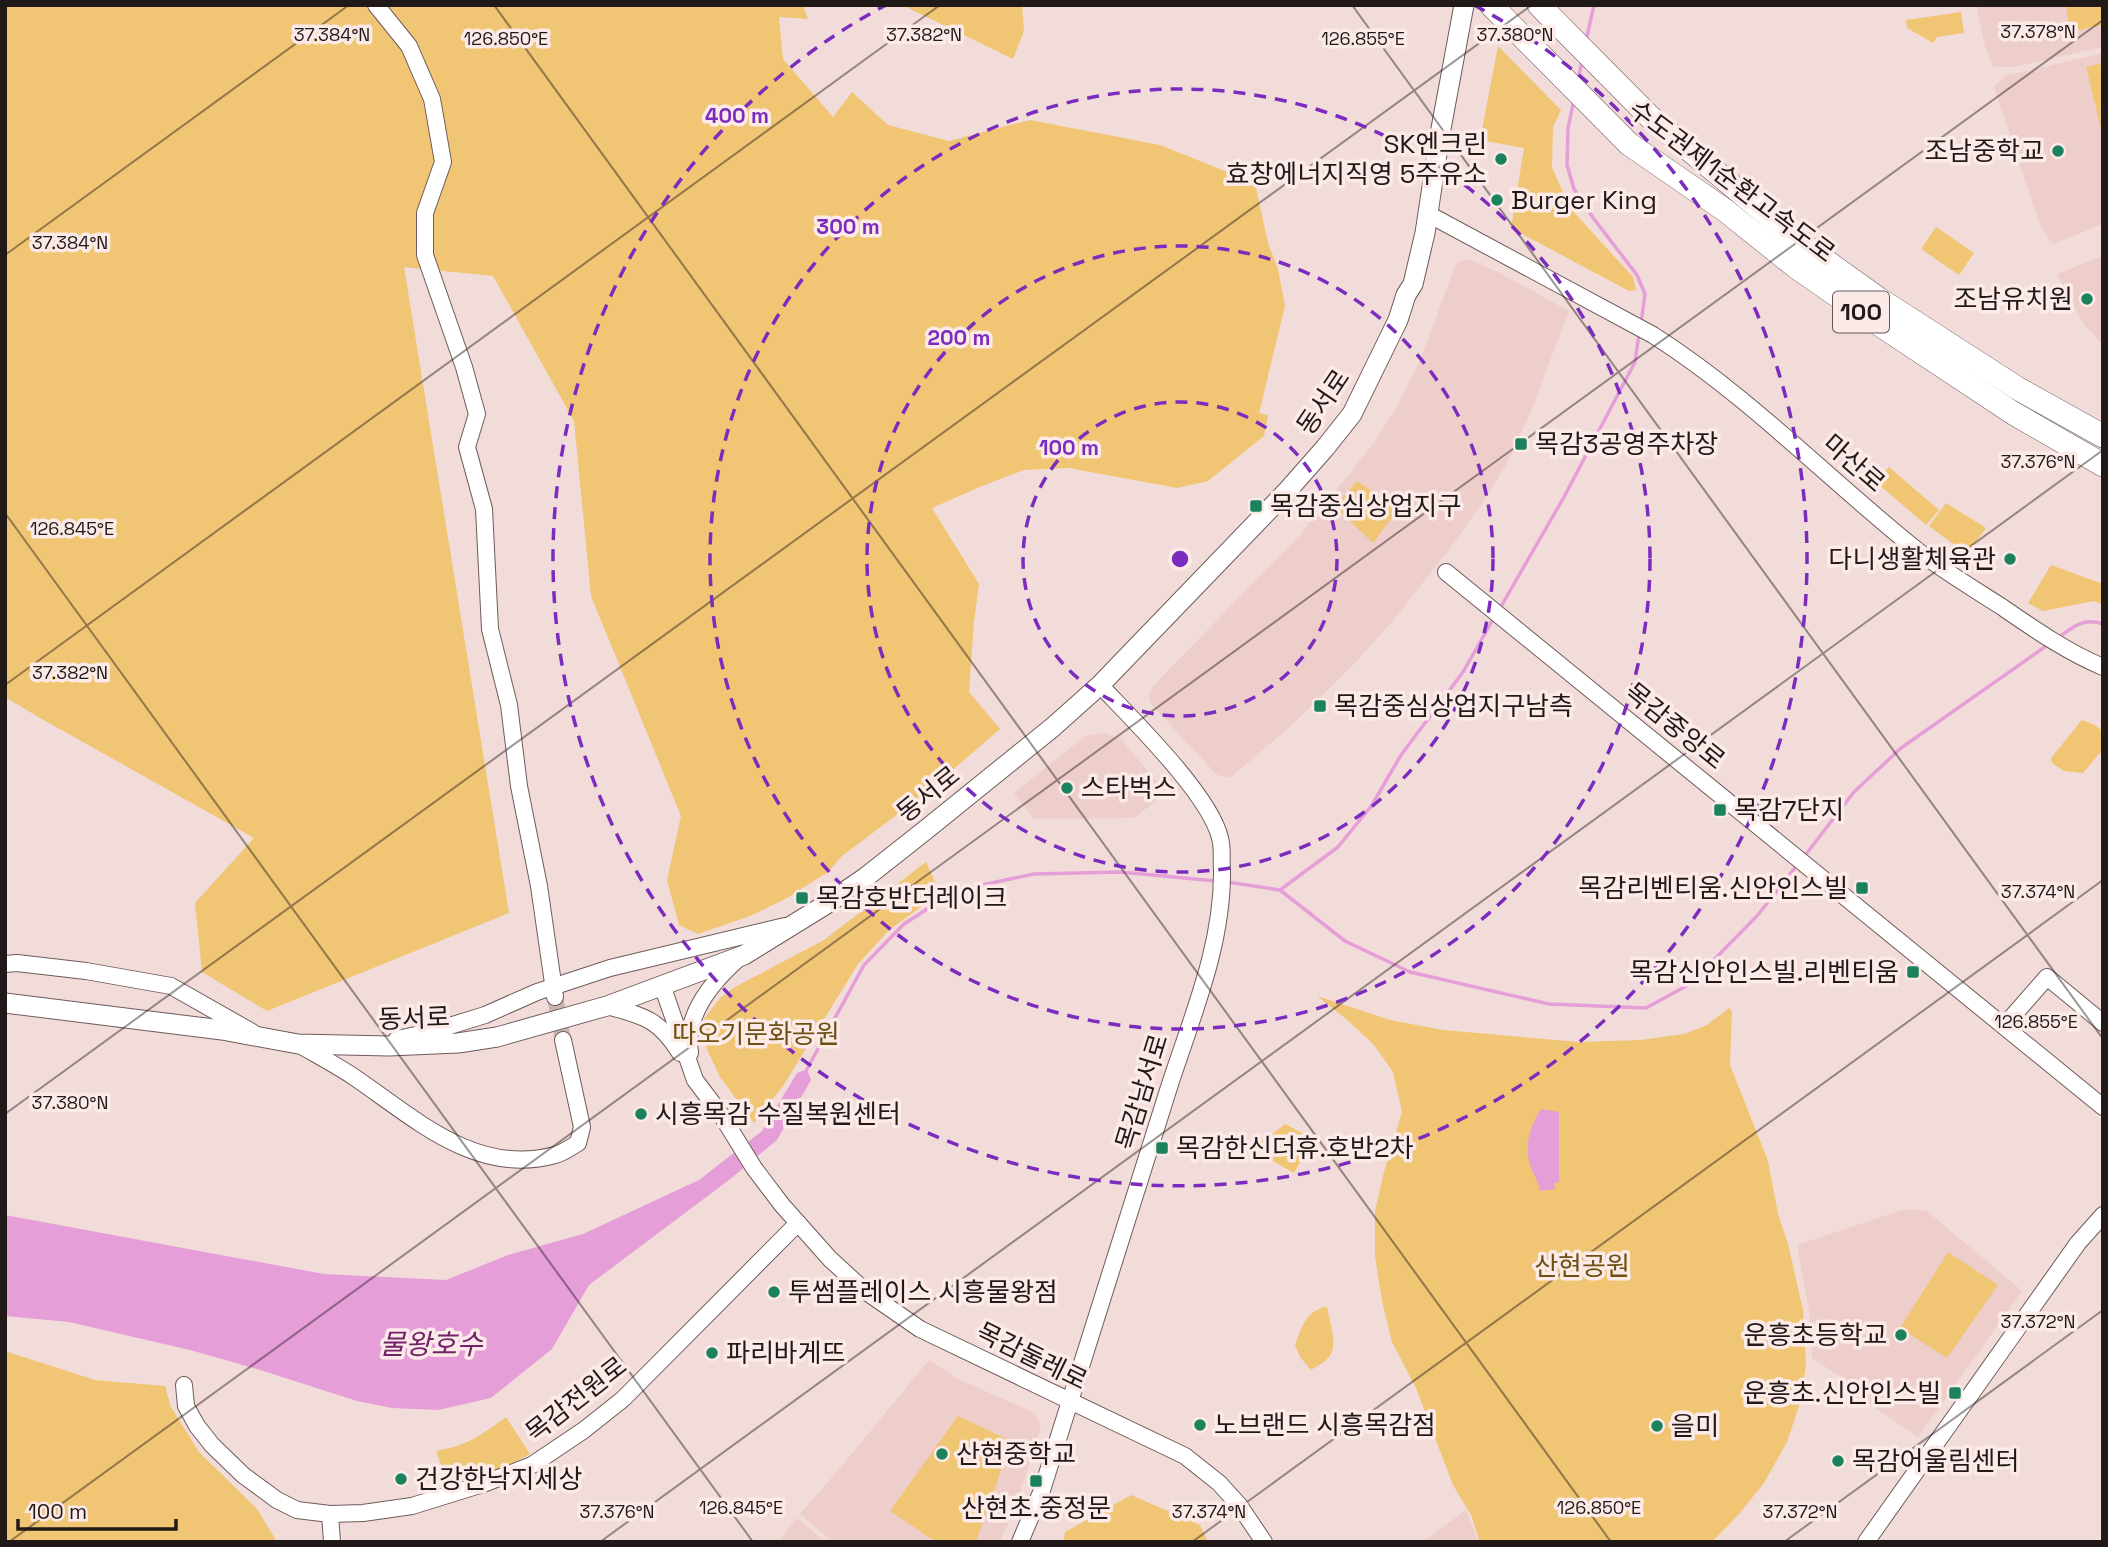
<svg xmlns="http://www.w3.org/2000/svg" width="2108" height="1547" font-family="'Space Grotesk','Noto Sans KR',sans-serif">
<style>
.built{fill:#edceca}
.green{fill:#f0c573}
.water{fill:#e69ed8}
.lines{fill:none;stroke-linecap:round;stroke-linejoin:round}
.stream{stroke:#e69ed8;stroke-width:3.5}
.minor-tunnel{stroke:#c8b5b2;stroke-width:16;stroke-dasharray:16 8;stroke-linecap:butt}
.minor-casing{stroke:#6e5b59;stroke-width:18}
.major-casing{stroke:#6e5b59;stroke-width:21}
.highway-casing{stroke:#6e5b59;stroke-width:24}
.minor{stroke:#fff;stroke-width:16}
.major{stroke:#fff;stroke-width:19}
.highway{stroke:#fff;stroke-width:23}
.ticks{fill:none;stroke:#211918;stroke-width:2;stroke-opacity:0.45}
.ring{fill:none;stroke:#7b2cbf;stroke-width:3.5;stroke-dasharray:12 9}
.poi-dot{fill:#1b825d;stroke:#fceae8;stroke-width:2.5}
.labels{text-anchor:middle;stroke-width:7;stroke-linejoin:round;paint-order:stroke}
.shield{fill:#fceae8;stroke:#635856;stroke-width:2}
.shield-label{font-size:24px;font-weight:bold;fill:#211918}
.poi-label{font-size:26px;fill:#211918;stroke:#fceae8;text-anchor:start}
.street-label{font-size:26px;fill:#211918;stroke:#fceae8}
.park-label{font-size:26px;fill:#6e5111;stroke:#fceae8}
.water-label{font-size:28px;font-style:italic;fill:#732168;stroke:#fceae8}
.ticks-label{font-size:18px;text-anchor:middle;fill:#211918;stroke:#fceae8;stroke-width:7;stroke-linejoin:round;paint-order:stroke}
.centre{fill:#7b2cbf;stroke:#fceae8;stroke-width:3.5}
.ring-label{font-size:21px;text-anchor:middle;font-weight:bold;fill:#7b2cbf;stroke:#fceae8;stroke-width:7;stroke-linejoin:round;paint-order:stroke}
</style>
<rect width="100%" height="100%" fill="#f2dcd9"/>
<g class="built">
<path d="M1976 5H2103V47L2014 67H1993L1985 47Z"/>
<path d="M2103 53V224L2053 244 2041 228 1994 87 2005 76Z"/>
<path d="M2103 256V345L2083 323 2057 274Z"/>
<path d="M1465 259 1471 260 1500 273 1569 311 1531 411 1510 458 1486 498 1453 544 1397 616 1356 662 1292 725 1230 778 1217 775 1151 704 1149 697 1152 687 1301 534 1373 444 1398 405 1421 358 1454 269 1458 262Z"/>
<path d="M1105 733 1121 739 1166 793 1134 818 1034 819 1014 793 1085 736Z"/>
<path d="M1914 1209 1927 1211 2022 1291 1918 1437 1868 1403 1867 1394 1812 1358 1809 1311 1797 1245 1902 1210Z"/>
<path d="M929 1360 958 1379 1035 1413 1041 1428 1014 1510 1000 1542H833L800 1514 840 1468Z"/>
<path d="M1466 1510 1479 1542H1423Z"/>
<path d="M797 1518 803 1523 825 1542H778Z"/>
</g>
<g class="green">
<path d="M5 5H803L808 19 779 17 783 59 833 117 852 92 888 125 949 141 1030 120 1160 145 1255 183 1268 243 1278 269 1285 306 1259 413 1268 415 1264 436 1208 481 1177 488 1069 468 1024 470 982 486 932 508 979 584 974 622 969 692 1000 729 927 792 842 856 828 872 787 898 750 916 698 934 679 925 667 880 681 816 591 596 574 421 493 276 404 267 509 913 267 1011 202 972 195 903 254 838 40 718 5 697Z"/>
<path d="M902 5H1022L1024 31 1013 59Z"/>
<path d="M2066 5H2103V25L2070 32Z"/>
<path d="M1961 12 1964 33 1937 37 1933 43 1907 28 1906 20Z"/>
<path d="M1498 46 1561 110 1553 127 1552 168 1571 209 1633 277 1636 290 1629 291 1511 228 1524 148 1480 140Z"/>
<path d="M2103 63V137L2086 67Z"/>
<path d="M1936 227 1974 253 1959 275 1921 249Z"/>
<path d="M1889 467 1939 510 1926 525 1876 482Z"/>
<path d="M1357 481 1398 509 1373 543 1335 507Z"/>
<path d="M1946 503 1986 528 1967 554 1929 526Z"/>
<path d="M2051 565 2103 584V605L2094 601 2043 611 2028 603Z"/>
<path d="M2082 720 2093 724 2103 731V749L2083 773 2064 771 2052 763 2051 758Z"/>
<path d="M926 862 940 893 889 930 858 964 783 1086 754 1123 720 1077 705 1045 704 1019 720 998 735 987 824 940Z"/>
<path d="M1317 996 1390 1020 1443 1030 1579 1042 1641 1040 1684 1034 1707 1025 1729 1008 1732 1011 1730 1065 1768 1161 1778 1214 1788 1244 1803 1310 1806 1364 1801 1400 1787 1442 1764 1483 1739 1514 1712 1542H1480L1471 1515 1453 1485 1416 1388 1392 1342 1382 1301 1375 1256V1211L1384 1172 1402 1112 1393 1072 1374 1045 1345 1018Z"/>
<path d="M1285 1124 1302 1133 1305 1154 1294 1173 1263 1156 1262 1140 1270 1136Z"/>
<path d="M1948 1252 1998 1285 1947 1358 1900 1328Z"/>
<path d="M1327 1307C1329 1320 1339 1345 1329 1357 1325 1362 1317 1366 1311 1370L1300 1357 1295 1345C1301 1328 1307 1309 1327 1307Z"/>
<path d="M5 1351 95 1380 165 1386 171 1407 199 1452 257 1509 277 1542H5Z"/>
<path d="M958 1416 1009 1440 997 1483 976 1542H936L890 1511Z"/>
<path d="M506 1417 530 1454 504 1468 448 1485 436 1451C469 1445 480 1436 506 1417Z"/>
<path d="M1131 1495 1200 1525 1208 1542H1063L1065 1532Z"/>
</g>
<g class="water">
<path d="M807 1069 811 1080 777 1140 729 1180 589 1285 552 1349 491 1398 438 1410 392 1408 357 1401 257 1369 190 1350 69 1322 5 1316V1215L324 1274 446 1280 508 1255 583 1234 699 1180 762 1131 797 1073Z"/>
<path d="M1541 1109 1559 1112V1182L1554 1183 1555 1189 1540 1191C1539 1182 1535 1178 1532 1170 1523 1148 1529 1128 1541 1109Z"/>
</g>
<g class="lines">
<g class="stream">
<path d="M1586 41 1594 5"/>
<path d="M1578 79 1582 62"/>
<path d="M1574 100 1568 128 1567 165 1574 189 1594 219 1637 275 1645 294 1641 323"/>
<path d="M1499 610 1564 497 1635 362 1639 334"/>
<path d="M2058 638C2072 627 2084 617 2103 624"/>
<path d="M1803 858 1854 792 1901 748 2049 644"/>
<path d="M1227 882 1280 890 1338 847 1372 805 1401 755 1463 672 1495 616"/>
<path d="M1280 890 1345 941 1410 972 1549 1004 1646 1008 1690 984 1757 916 1798 864"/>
<path d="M807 1069 864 965 904 924 949 895 982 885 1034 874 1121 872 1216 881"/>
</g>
<path class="minor-tunnel" d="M555 997 563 1040"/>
<g class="minor-casing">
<g id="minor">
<path d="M376 5 409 46 432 99 443 162 425 213V255L464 367 477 414 467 447 484 509 490 629 509 705 519 786 539 886 555 997"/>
<path d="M1428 214 1653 335C1749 396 1829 480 1918 551 1944 571 1974 589 2002 607 2034 629 2067 652 2103 667"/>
<path d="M1446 572 2103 1107"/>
<path d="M5 964 17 963 86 971 171 986 252 1032"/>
<path d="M662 985 695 1080 720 1113 754 1168 782 1205 830 1259 865 1291 920 1329 1185 1456 1219 1483 1239 1505 1264 1542"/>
<path d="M607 1006C644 1016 659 1019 680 1053"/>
<path d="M2004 1026 2047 977 2103 1023"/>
<path d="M397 1039 430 1032 485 1015 537 992 610 968 785 926"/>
<path d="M298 1044C317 1055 336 1065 354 1077 413 1117 476 1177 555 1155 563 1153 571 1147 578 1143L582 1127 563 1040"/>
<path d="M690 1053C684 1015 712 982 738 959"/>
<path d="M184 1385 186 1406 197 1426 212 1445 243 1475 277 1500 297 1510 330 1514 363 1513 412 1506 483 1484 532 1465 584 1430 623 1399 798 1223"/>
<path d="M330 1514 332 1542"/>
<path d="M1020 1542 1042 1490C1083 1360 1124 1230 1165 1100 1188 1025 1223 950 1222 870 1221 859 1223 848 1220 838 1210 795 1132 719 1100 685"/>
<path d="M1866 1542 2078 1243 2103 1215"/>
</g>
</g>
<g class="major-casing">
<path id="major" d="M5 1003 222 1030 298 1044 389 1046 458 1043 497 1037 607 1006 744 955 825 905 866 877 928 828 1053 727 1100 685 1288 490 1325 448 1352 414 1398 320 1406 295 1413 284 1425 233 1440 134 1464 5"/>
</g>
<g class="highway-casing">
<g id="highway">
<path d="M1491 5 1629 144 1726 211 1796 267 1871 319 2013 413 2103 465"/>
<path d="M1539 5 1650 117 1802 244 1879 299 2017 388 2103 436"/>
</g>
</g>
<use href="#minor" class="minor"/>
<use href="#major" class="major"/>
<use href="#highway" class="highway"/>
</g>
<path class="ticks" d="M494 5 1611 1542M1352 5 2103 1039M5 255 349 5M5 513 753 1542M5 685 940 5M5 1114 1532 5M9 1542 2103 20M600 1542 2103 450M1192 1542 2103 880M1784 1542 2103 1310"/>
<g class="ring">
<circle cx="1180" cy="559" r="157"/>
<circle cx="1180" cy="559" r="313"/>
<circle cx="1180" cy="559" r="470"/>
<path d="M1474 5A627 627 0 1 1 886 5"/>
</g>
<g class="poi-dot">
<circle cx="2058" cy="151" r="7"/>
<circle cx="1501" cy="159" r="7"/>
<circle cx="1497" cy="200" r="7"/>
<circle cx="2087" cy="299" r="7"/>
<rect x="1514" y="437" width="14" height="14" rx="3.5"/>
<rect x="1249" y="499" width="14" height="14" rx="3.5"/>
<circle cx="2010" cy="559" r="7"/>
<rect x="1313" y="699" width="14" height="14" rx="3.5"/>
<circle cx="1067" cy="788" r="7"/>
<rect x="1713" y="803" width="14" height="14" rx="3.5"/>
<rect x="1855" y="881" width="14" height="14" rx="3.5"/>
<rect x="795" y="891" width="14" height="14" rx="3.5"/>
<rect x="1906" y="965" width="14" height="14" rx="3.5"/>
<circle cx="641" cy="1114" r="7"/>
<rect x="1155" y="1141" width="14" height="14" rx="3.5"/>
<circle cx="774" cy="1292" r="7"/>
<circle cx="1901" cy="1335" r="7"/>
<circle cx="712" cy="1353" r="7"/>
<rect x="1948" y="1386" width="14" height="14" rx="3.5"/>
<circle cx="1200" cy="1425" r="7"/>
<circle cx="1657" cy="1426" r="7"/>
<circle cx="942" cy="1454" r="7"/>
<circle cx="1838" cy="1461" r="7"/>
<circle cx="401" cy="1479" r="7"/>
<rect x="1029" y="1474" width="14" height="14" rx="3.5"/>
</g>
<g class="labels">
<rect class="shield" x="1833" y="291.5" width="56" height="41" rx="5"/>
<g class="shield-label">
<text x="1861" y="320">100</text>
</g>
<g class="poi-label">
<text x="1487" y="153" text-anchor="end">SK엔크린<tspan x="1487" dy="30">효창에너지직영 5주유소</tspan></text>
<text x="2044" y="160" text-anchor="end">조남중학교</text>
<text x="1511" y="209">Burger King</text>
<text x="2073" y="308" text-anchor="end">조남유치원</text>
<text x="1535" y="453">목감3공영주차장</text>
<text x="1270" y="515">목감중심상업지구</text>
<text x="1996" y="568" text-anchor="end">다니생활체육관</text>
<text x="1334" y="715">목감중심상업지구남측</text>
<text x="1081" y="797">스타벅스</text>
<text x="1734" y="819">목감7단지</text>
<text x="1848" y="897" text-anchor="end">목감리벤티움.신안인스빌</text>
<text x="816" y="907">목감호반더레이크</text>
<text x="1899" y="981" text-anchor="end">목감신안인스빌.리벤티움</text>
<text x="655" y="1123">시흥목감 수질복원센터</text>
<text x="1176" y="1157">목감한신더휴.호반2차</text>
<text x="788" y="1301">투썸플레이스 시흥물왕점</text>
<text x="1887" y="1344" text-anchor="end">운흥초등학교</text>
<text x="726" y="1362">파리바게뜨</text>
<text x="1941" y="1402" text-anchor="end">운흥초.신안인스빌</text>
<text x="1214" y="1434">노브랜드 시흥목감점</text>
<text x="1671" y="1435">을미</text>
<text x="956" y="1463">산현중학교</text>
<text x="1852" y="1470">목감어울림센터</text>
<text x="415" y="1488">건강한낙지세상</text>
<text x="1036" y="1517" text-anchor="middle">산현초.중정문</text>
</g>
<g class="street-label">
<text transform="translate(1732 181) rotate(37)" y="9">수도권제1순환고속도로</text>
<text transform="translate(1323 402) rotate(-56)" y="9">동서로</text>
<text transform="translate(1854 463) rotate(41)" y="9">마산로</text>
<text transform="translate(1675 726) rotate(39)" y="9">목감중앙로</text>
<text transform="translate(928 794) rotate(-39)" y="9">동서로</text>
<text transform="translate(414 1018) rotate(-2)" y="9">동서로</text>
<text transform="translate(1142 1092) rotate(-73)" y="9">목감남서로</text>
<text transform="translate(1032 1356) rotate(26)" y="9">목감둘레로</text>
<text transform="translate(576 1399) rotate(-38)" y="9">목감전원로</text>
</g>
<g class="park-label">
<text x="756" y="1043">따오기문화공원</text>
<text x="1582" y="1275">산현공원</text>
</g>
<g class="water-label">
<text x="431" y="1354">물왕호수</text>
</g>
</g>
<g class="ticks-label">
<text x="2038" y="38">37.378°N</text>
<text x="332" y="41">37.384°N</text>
<text x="924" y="41">37.382°N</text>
<text x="1515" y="41">37.380°N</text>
<text x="506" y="45">126.850°E</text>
<text x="1363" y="45">126.855°E</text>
<text x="70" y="249">37.384°N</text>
<text x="2038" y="468">37.376°N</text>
<text x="72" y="535">126.845°E</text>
<text x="70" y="679">37.382°N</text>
<text x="2038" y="898">37.374°N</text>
<text x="2036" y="1028">126.855°E</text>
<text x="70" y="1109">37.380°N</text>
<text x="2038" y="1328">37.372°N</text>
<text x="741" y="1514">126.845°E</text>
<text x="1599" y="1514">126.850°E</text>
<text x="617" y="1518">37.376°N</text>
<text x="1209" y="1518">37.374°N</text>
<text x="1800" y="1518">37.372°N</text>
</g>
<circle cx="1180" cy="559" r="10" class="centre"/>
<g class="ring-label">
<text x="737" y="123">400 m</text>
<text x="848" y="234">300 m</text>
<text x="959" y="345">200 m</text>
<text x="1069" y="455">100 m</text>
</g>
<rect width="2108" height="1547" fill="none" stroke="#211918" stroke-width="14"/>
<path d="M18 1519v10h158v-10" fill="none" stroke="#211918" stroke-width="3.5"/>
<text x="28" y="1519" font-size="21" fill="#211918" stroke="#fceae8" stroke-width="5" paint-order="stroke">100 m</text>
</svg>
